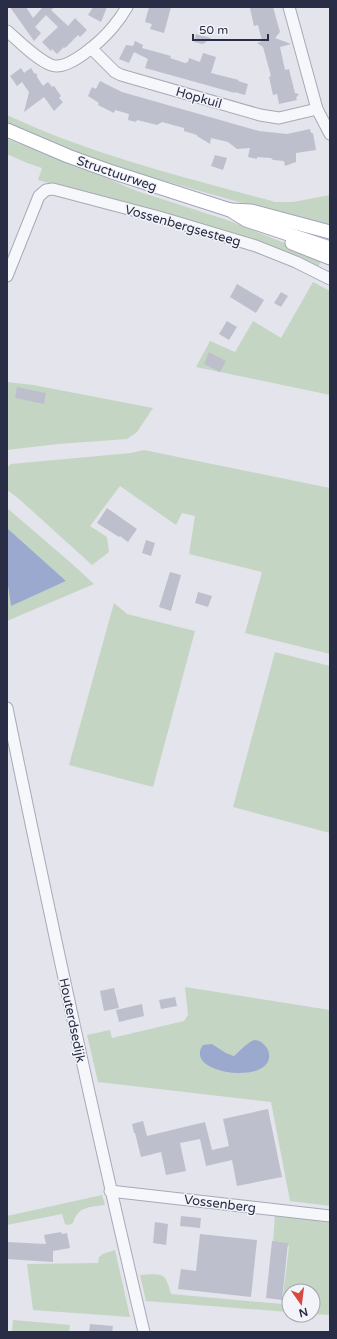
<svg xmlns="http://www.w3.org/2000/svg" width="337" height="1339" font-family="'Varela Round',sans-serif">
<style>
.green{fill:#c4d6c3;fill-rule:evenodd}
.water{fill:#9ca9ce}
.building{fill:#bdbfcc}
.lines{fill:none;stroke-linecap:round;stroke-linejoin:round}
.minor-casing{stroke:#a7a9b7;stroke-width:13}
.major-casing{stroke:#a1a5b9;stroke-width:15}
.minor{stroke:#f6f7fa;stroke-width:11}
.major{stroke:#fff;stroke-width:13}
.labels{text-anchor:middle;stroke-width:3;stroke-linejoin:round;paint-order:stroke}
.street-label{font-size:13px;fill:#292d46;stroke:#f3f4f9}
</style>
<rect width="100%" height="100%" fill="#e3e4ec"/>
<g class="green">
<path d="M7 115C92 155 184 177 275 202H293L330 195V228L151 177 84 156 7 124Z"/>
<path d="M7 139 80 167 137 191 230 221 322 258 318 268 242 239 38 180 42 168 27 163 7 154Z"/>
<path d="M313 282 330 291V395L196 367 210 341 235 352 253 321 281 338Z"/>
<path d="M7 382 33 385 153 408 137 432 127 439 58 444 7 450Z"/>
<path d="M144 450 330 488V654L245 633 262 572 189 554 195 516 182 513 176 525 120 486 90 526 107 537 109 552 92 565 18 498 7 490V467L11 464 131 453Z"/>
<path d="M7 508 71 563 94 584 7 621V579L11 605 66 581 7 528Z"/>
<path d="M114 603 127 614 195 631 153 787 69 765Z"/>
<path d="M275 652 330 666V833L233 807Z"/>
<path d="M185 987 330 1010V1206L290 1201 271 1102 98 1082 87 1035 110 1030 112 1038 184 1021 188 1015ZM254 1040 261 1068 250 1072 240 1073 212 1044 226 1053 234 1056C241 1050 245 1044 254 1040Z"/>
<path d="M102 1195 105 1205C90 1207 78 1206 73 1223L69 1225 65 1224 62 1214 7 1225V1216Z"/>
<path d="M275 1214 330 1220V1315L313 1314V1291H289V1312L146 1301 140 1275C162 1274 165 1271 171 1294L282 1304 289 1246 273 1244Z"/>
<path d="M115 1250 130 1317 33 1310 27 1264 98 1263 99 1257 103 1254Z"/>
<path d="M13 1320 70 1325 69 1332H12Z"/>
</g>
<g class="water">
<path d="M7 528 66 581 11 606 7 579Z"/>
<path d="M254 1040C260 1040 265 1044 268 1050 281 1087 181 1075 203 1045L212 1044 226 1053 234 1056C241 1050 245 1044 254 1040Z"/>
</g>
<g class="building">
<path d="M10 7H26L33 18 43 7H55L51 10 68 26 75 18 87 30 80 37 78 35 65 48 64 47 57 54 52 49 51 51 42 42 58 27 46 15 35 27 41 33 34 41Z"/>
<path d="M93 7H107L101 22 88 15Z"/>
<path d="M149 7H171L164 33 150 29 152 24 145 22Z"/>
<path d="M256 7H273L280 32 275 38 291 44 280 47 285 70 289 69 295 93 299 94 296 98 297 100 279 104 277 94 273 95 269 77 271 76 263 47 257 43 262 41 258 25 254 26 250 8Z"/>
<path d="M196 34 211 38 203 44 194 42Z"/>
<path d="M135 41 143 45 142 48 171 56 170 58 185 63 188 62 189 58 200 62 203 53 216 57 211 73 239 80 238 81 248 84 245 95 235 92V93L145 68 148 59 134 52 129 63 119 59 126 45 133 46Z"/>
<path d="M21 68 24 73 31 68 34 73 37 74V77L43 86 48 82 52 87 54 86 61 96 59 98 63 102 54 111 44 97 24 112 29 92 22 82 17 86 10 76Z"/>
<path d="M100 81 122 92 259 131 287 134 310 129 311 133H313L316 150 296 153V162L285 166 284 161 273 160 271 158 257 157V159L248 157 250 148 237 149 228 142 211 138 210 144 197 136V135L184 131V128L162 122 157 125 137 120 136 122 128 120 129 114 115 110 114 113 98 105 99 103 88 96 92 87 96 89Z"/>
<path d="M215 155 227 158 223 170 211 166Z"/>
<path d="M237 284 264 300 256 313 230 297Z"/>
<path d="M281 292 288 296 281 307 274 303Z"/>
<path d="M227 321 237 327 229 340 219 334Z"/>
<path d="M209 352 226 361 220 372 204 364Z"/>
<path d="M17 387 46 393 44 404 15 398Z"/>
<path d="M107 508 137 529 128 542 120 536 119 537 97 523Z"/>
<path d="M146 540 155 543 151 556 142 553Z"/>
<path d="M170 572 181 575 171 611 159 607Z"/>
<path d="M198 592 212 596 208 607 195 603Z"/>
<path d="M114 988 119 1008 104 1011 100 991Z"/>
<path d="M175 997 177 1006 161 1009 159 1000Z"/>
<path d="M142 1004 144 1016 119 1022 116 1010Z"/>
<path d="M268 1109 282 1177 237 1186 232 1160 206 1166 200 1139 180 1143 186 1171 166 1175 161 1152 141 1157 135 1133H134L132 1124 143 1121 147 1136 205 1122 212 1150 229 1146 223 1119Z"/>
<path d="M181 1216 201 1218 200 1228 180 1226Z"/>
<path d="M155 1222 168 1224 166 1245 153 1243Z"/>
<path d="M61 1232 62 1234 67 1233 70 1248 53 1251V1262L7 1259V1242L46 1244 44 1235Z"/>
<path d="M200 1234 257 1240 251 1297 178 1289 181 1269 196 1271Z"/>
<path d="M272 1241 288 1243 282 1300 266 1298Z"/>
<path d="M90 1324 113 1326 112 1332H89Z"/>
</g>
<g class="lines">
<g class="minor-casing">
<g id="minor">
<path d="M289 7 317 109 330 134"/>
<path d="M7 31C20 42 36 59 51 65 68 72 102 40 113 27 118 21 123 14 127 7"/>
<path d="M91 48 115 72 121 75 260 115 279 118 317 109"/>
<path d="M7 276 39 196 46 190 53 189 159 217 256 246 296 262 330 279"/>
<path d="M7 708C50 917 95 1125 144 1332"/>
<path d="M110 1191 330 1216"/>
</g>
</g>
<g class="major-casing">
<g id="major">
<path d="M7 130 68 156 112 172 230 210 246 220 330 248"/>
<path d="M230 210 251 211 330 232"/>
<path d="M292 243 330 258"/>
</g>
</g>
<use href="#minor" class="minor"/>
<use href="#major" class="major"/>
</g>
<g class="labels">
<g class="street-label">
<text transform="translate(199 97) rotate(16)" y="5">Hopkuil</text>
<text transform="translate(117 173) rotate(19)" y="5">Structuurweg</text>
<text transform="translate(183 225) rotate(16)" y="5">Vossenbergsesteeg</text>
<text transform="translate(73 1020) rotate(78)" y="5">Houterdsedijk</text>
<text transform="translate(220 1203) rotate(7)" y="5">Vossenberg</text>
</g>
</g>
<rect width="337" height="1339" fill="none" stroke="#292d46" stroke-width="16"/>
<g transform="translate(301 1303) rotate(166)"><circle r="19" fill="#f3f4f9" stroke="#a2a4b1"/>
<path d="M0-3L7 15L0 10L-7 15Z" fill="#d84a41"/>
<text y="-6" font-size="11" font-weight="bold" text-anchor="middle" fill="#292d46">N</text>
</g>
<path d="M193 34v6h75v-6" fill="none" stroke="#292d46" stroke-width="2"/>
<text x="199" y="34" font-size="12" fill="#292d46" stroke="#f3f4f9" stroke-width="3" paint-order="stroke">50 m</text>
</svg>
